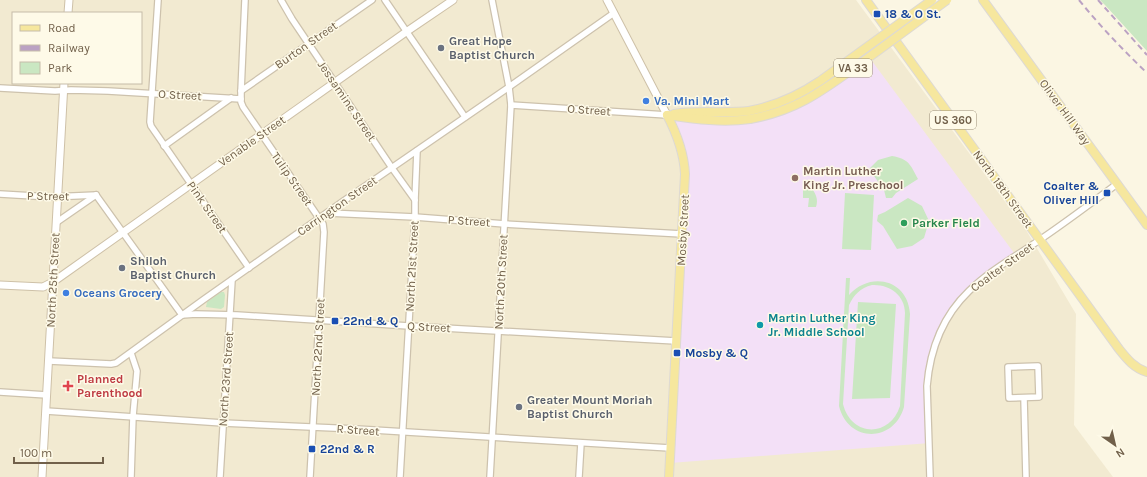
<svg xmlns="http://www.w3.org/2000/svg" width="1147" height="477" font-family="Karla,sans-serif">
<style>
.residential{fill:#f2ead1;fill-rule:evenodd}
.education{fill:#f3e0f7}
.green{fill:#cae7c2;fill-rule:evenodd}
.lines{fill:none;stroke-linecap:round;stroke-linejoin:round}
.street-casing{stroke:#cdc2ad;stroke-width:8}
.secondary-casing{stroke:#cec1a8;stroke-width:9}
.primary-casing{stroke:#ddd9d4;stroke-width:10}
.street{stroke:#fff;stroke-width:5.5}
.secondary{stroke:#fff;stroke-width:7}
.primary{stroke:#f6e79e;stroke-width:8}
.rail{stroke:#bba2c3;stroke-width:2;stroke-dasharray:6 4;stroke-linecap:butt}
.primary-bridge-casing{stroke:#ddd9d4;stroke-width:10;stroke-linecap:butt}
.primary-bridge{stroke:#f6e79e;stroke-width:8}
.transit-dot{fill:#1a4fb4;stroke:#fefae8;stroke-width:1.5}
.worship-dot{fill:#6b7280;stroke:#fefae8;stroke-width:1.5}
.shop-dot{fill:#3f7fe0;stroke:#fefae8;stroke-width:1.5}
.education-dot{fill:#8d6e63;stroke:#fefae8;stroke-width:1.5}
.leisure-dot{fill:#2e9e5b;stroke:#fefae8;stroke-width:1.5}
.culture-dot{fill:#0f9aa8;stroke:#fefae8;stroke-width:1.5}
.health-dot{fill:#e0444e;stroke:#fefae8;stroke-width:1.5}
.labels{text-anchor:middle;stroke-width:3;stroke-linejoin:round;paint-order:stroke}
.shield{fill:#fefae8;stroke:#9b8e79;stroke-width:1}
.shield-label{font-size:11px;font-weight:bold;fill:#71604a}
.transit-label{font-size:12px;font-weight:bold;fill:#164399;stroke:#fefae8;text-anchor:start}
.worship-label{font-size:12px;font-weight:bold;fill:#5b616d;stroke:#fefae8;text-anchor:start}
.street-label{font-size:12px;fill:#71604a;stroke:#fefae8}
.shop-label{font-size:12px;font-weight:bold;fill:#366cbe;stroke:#fefae8;text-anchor:start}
.education-label{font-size:12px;font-weight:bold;fill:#785e54;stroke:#fefae8;text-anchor:start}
.leisure-label{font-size:12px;font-weight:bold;fill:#27864d;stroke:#fefae8;text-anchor:start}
.culture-label{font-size:12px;font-weight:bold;fill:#0d838f;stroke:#fefae8;text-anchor:start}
.health-label{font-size:12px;font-weight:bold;fill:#be3a42;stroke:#fefae8;text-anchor:start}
</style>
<rect width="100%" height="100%" fill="#fbf6e3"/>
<path class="residential" d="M0 0H856L1026 230 1076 314 1074 425 1113 477H0ZM13 13H141V83H13Z"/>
<path class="education" d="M869 57 1017 257 970 293 950 314 930 365V443L670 463 685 176 667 115 704 120 777 113Z"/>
<g class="green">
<path d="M1100 0H1147V51L1105 5Z"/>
<path d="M892 156C909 159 910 164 918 179L896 193 892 198H886L884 190 869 169 878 160Z"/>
<path d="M803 186H810C815 192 819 199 816 207H808L809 198H803Z"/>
<path d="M845 193 874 195 871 250 842 249Z"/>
<path d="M908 198 922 206 929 221 924 238 912 246 897 249 883 226 877 221 878 215 885 212Z"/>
<path d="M846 278H850L849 295C870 271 908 279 910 314L904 407C894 443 848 443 839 406ZM872 285C889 284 905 295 905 313L900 406C890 438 851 437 843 404L849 305C854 295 860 288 872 285Z"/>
<path d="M221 292H224L225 295 224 307 221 309 206 307 207 302Z"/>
<path d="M858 302 896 304 890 398 852 399Z"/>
</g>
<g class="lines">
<g class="street-casing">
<g id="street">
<path d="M158 0 150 122 151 126 249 268"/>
<path d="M245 0 241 91V102L243 107 323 224 324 232 310 477"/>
<path d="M281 0 292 19 392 168 415 200"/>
<path d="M385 0 465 117"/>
<path d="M0 88 55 91 71 90 108 91 241 99"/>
<path d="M241 91 372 0"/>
<path d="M511 105 667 115"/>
<path d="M164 146 231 98"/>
<path d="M0 194 51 197 96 195"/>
<path d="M96 195 182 315 196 314 237 315 409 326 676 341"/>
<path d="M328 213 415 217 505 224 682 234"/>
<path d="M57 222 96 195"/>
<path d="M49 361 111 364 116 363 203 300 345 200 509 87 614 13"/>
<path d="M1038 366 1039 397 1009 398 1008 367Z"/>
<path d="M0 392 47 395"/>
<path d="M1024 398 1026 477"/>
<path d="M46 411 223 423 357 429 670 448"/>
<path d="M131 477 133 416 137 371 131 353"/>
<path d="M220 477 232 280"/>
<path d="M400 477 415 217V200L417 151"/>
<path d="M490 477 511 105 509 87 492 0"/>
<path d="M579 477 581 443"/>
<path d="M930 477 927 386C930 350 943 316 969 291 989 271 1015 257 1038 241 1065 223 1091 203 1117 184"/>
</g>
</g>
<g class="secondary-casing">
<g id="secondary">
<path d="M607 0 667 115"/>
<path d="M68 13 69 0"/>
<path d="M0 285 43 287 53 282 406 32 453 0"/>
<path d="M42 477 64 83"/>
</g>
</g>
<g class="primary-casing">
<g id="primary">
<path d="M866 0 1119 349C1127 359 1134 368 1147 372"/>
<path d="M983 0 1147 225"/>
<path d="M674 114C699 110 724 114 749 111"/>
<path d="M667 115C677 134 684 153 685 174L669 477"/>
<path d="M667 115C695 119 722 123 750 119"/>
</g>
</g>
<use href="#street" class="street"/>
<use href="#secondary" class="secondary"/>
<use href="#primary" class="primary"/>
<g class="rail">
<path d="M1079 0C1100 26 1123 50 1147 73"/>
<path d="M1098 0 1147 55"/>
</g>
<g class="primary-bridge-casing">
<g id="primary-bridge">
<path d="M749 111C775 106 798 96 820 81L932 0"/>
<path d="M750 119C801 110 828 86 868 58 895 38 921 19 947 0"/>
</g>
</g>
<use href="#primary-bridge" class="primary-bridge"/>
</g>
<g class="transit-dot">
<rect x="873" y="10" width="8" height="8" rx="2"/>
<rect x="1103" y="189" width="8" height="8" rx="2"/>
<rect x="331" y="317" width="8" height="8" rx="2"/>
<rect x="673" y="349" width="8" height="8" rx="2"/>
<rect x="308" y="445" width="8" height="8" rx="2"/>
</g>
<g class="worship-dot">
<circle cx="441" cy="48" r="4"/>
<circle cx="122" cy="268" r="4"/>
<circle cx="519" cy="407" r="4"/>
</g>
<g class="shop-dot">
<circle cx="646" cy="101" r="4"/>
<circle cx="66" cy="293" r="4"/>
</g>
<circle class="education-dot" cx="795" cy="178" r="4"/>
<circle class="leisure-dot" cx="904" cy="223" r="4"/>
<circle class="culture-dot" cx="760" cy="325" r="4"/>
<path class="health-dot" d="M66 380h4v4h4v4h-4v4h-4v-4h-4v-4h4z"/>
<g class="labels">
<g class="shield">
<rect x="834" y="59" width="38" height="18" rx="3"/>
<rect x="930" y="111" width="46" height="18" rx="3"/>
</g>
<g class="shield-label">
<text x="853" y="72">VA 33</text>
<text x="953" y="124">US 360</text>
</g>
<g class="transit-label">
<text x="885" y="18">18 &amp; O St.</text>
<text x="1099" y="190" text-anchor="end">Coalter &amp;<tspan x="1099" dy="14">Oliver Hill</tspan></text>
<text x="343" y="325">22nd &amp; Q</text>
<text x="685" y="357">Mosby &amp; Q</text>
<text x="320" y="453">22nd &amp; R</text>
</g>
<g class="worship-label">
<text x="449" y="45">Great Hope<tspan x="449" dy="14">Baptist Church</tspan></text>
<text x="130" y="265">Shiloh<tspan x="130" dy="14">Baptist Church</tspan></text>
<text x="527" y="404">Greater Mount Moriah<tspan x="527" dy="14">Baptist Church</tspan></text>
</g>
<g class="street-label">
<text transform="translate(306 45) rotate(-35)" y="4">Burton Street</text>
<text transform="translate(180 95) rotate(3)" y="4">O Street</text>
<text transform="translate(347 101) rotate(56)" y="4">Jessamine Street</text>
<text transform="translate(589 110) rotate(4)" y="4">O Street</text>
<text transform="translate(1065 112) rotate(54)" y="4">Oliver Hill Way</text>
<text transform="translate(252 141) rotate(-35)" y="4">Venable Street</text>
<text transform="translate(292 179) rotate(55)" y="4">Tulip Street</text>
<text transform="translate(1003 189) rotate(54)" y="4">North 18th Street</text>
<text transform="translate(48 196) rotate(1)" y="4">P Street</text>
<text transform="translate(337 206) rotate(-35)" y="4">Carrington Street</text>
<text transform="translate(207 207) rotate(55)" y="4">Pink Street</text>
<text transform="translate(469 221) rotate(4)" y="4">P Street</text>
<text transform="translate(683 230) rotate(-87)" y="4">Mosby Street</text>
<text transform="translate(412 266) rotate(-87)" y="4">North 21st Street</text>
<text transform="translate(1002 267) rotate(-36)" y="4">Coalter Street</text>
<text transform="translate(53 280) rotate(-87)" y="4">North 25th Street</text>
<text transform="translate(501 282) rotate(-87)" y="4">North 20th Street</text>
<text transform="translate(429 327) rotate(3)" y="4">Q Street</text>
<text transform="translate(318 347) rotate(-87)" y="4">North 22nd Street</text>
<text transform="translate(226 379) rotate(-86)" y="4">North 23rd Street</text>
<text transform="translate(358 430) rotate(4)" y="4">R Street</text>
</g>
<g class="shop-label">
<text x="654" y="105">Va. Mini Mart</text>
<text x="74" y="297">Oceans Grocery</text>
</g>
<g class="education-label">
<text x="803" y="175">Martin Luther<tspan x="803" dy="14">King Jr. Preschool</tspan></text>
</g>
<g class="leisure-label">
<text x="912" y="227">Parker Field</text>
</g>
<g class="culture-label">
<text x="768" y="322">Martin Luther King<tspan x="768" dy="14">Jr. Middle School</tspan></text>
</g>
<g class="health-label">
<text x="77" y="383">Planned<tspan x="77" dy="14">Parenthood</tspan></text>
</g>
</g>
<rect x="12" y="12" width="130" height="72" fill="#fefae8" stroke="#c6bca9"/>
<rect x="20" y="25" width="20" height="6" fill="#f6e79e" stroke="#c6bca9"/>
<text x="48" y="32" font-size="12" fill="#71604a">Road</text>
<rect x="20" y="45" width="20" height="6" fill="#bba2c3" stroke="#c6bca9"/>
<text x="48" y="52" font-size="12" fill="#71604a">Railway</text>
<rect x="20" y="62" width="20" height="12" fill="#cae7c2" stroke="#c6bca9"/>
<text x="48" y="72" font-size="12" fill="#71604a">Park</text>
<g transform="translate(1115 445) rotate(146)" stroke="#fefae8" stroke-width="3" paint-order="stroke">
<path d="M0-3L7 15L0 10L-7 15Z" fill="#71604a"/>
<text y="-6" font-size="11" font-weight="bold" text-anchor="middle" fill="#71604a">N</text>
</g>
<path d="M14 457v6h89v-6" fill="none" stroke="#71604a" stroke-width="2"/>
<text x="20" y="457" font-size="12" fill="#71604a" stroke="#fefae8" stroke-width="3" paint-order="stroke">100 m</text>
</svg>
